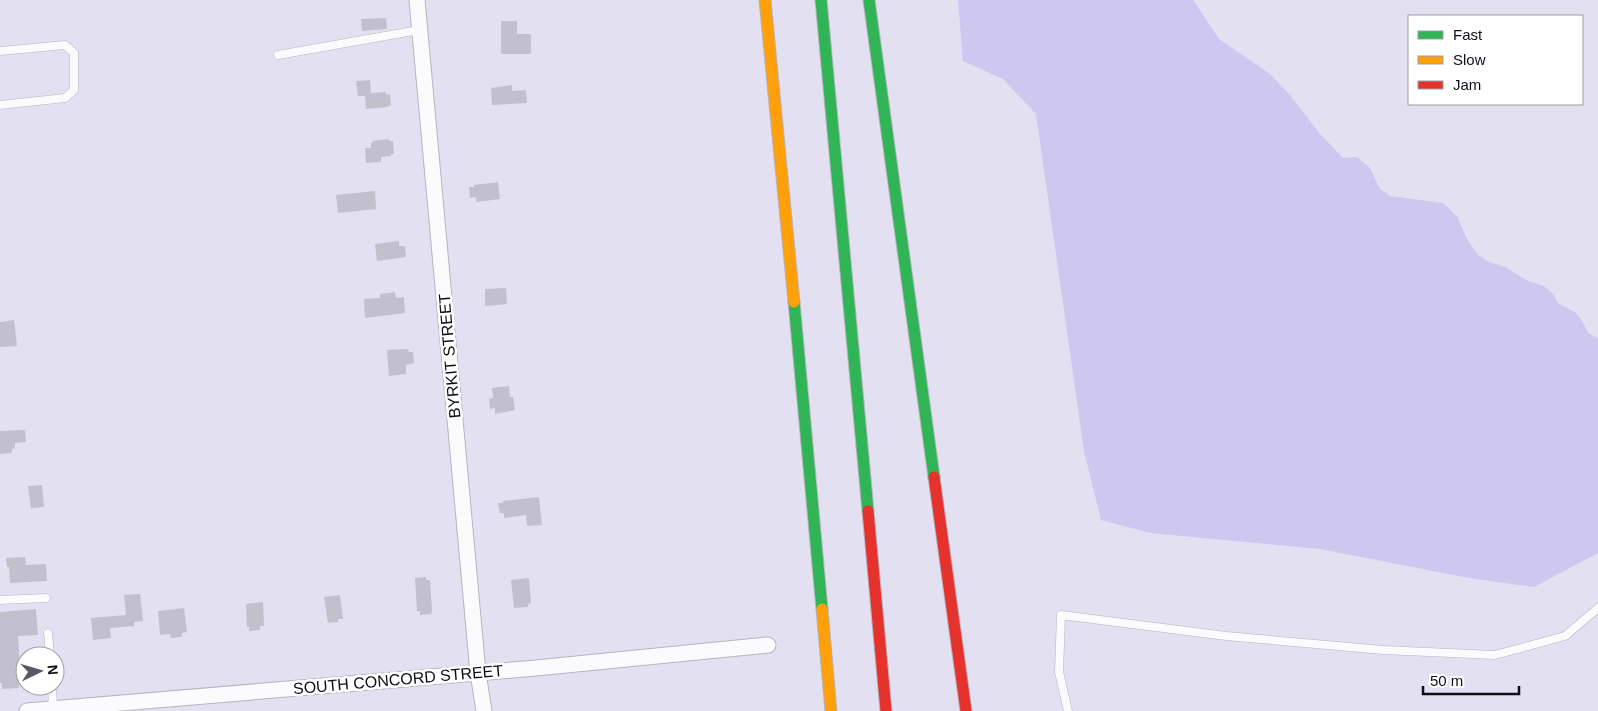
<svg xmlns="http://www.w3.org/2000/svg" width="1598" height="711" font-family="Helvetica,sans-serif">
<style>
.water{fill:#cec7f0}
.building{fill:#c2c0cd}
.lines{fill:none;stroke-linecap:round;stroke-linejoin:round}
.lane-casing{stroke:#b6b4c1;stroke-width:9}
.street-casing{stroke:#b6b4c1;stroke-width:17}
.fast-casing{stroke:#b6b4c1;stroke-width:13}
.slow-casing{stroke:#b6b4c1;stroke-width:13}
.jam-casing{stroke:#b6b4c1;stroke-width:13}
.lane{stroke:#fbfafd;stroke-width:8}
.street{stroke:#fbfafd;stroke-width:15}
.fast{stroke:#30b455;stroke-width:11}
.slow{stroke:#ff9f0a;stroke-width:11}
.jam{stroke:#e5322d;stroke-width:11}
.labels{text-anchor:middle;stroke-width:5;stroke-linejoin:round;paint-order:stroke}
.street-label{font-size:16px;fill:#0f0d17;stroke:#fff}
</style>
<rect width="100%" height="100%" fill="#e3e0f1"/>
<path class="water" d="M958 0H1193L1219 39 1270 74 1290 95 1320 134 1343 158 1357 157 1370 168 1380 189 1390 196 1443 203 1457 216 1467 239 1478 255 1489 262 1505 267 1528 281 1544 286 1554 295 1558 303 1576 313 1583 322 1588 333 1598 338V553L1534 587 1469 578 1320 549 1150 533 1101 520 1084 451 1036 114 1003 79 963 61Z"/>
<g class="building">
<path d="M386 18 387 29 362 31 361 19Z"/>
<path d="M501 21H517V34H531V54H501Z"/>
<path d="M370 80 371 93 386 92V95L390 94 391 105 387 107 366 109 365 96H358L356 81Z"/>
<path d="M512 85V91L526 90 527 103 492 105 491 88Z"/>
<path d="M389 139V141H393L394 154H391V156L381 157V162L366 163 365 148H371V143L373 142V141Z"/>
<path d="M498 182 500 199 476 202V197L470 198 469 187H474V185Z"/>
<path d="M375 191 376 209 338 213 336 195Z"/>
<path d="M399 241V246H405L406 257 377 261 375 244Z"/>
<path d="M506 288 507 304 485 306V289Z"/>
<path d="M395 292 396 298 404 297 405 313 365 318 364 299 380 298V294Z"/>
<path d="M14 320 17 346 0 347V322Z"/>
<path d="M408 349 409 352H413L414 363 406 365V374L389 376 387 350Z"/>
<path d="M509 386 510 397H513L515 410 495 414V408L490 409 489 399 493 398 492 388Z"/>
<path d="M25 430 26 442 15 443V448L12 449V453L0 454V431Z"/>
<path d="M42 485 44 507 31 508 28 486Z"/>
<path d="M539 497 542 525 527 526 526 515 504 518V513H500L498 503H503V501Z"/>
<path d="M25 557 26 565 46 564 47 581 10 583 9 567H7L6 558Z"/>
<path d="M426 577V580H430L432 610 431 614 420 615V611H417L415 578Z"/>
<path d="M529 578 531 603 528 604V607L514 608 511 580Z"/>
<path d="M140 594 143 621 134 622V626L110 628 111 638 93 640 91 618 126 615 124 595Z"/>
<path d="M340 595 343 619H338V622L328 623 324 597Z"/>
<path d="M263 602 264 626H260V630L249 631V627H247L246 604Z"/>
<path d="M184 608 187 632 182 633V637L171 638 170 634 160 635 158 611Z"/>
<path d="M36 609 38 635 18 636 21 682H19V688L2 689V683H0V612Z"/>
</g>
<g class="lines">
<g class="lane-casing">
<g id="lane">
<path d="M0 51 65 45 74 53V90L65 98 0 105"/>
<path d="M278 55 419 30"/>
<path d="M0 600 46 598"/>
<path d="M48 633 50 656"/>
<path d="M52 686 53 709"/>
<path d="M1068 711 1059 672 1061 615 1226 636 1383 650 1495 655 1565 636 1598 608"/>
</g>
</g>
<g class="street-casing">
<g id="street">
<path d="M417 0 478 673 484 711"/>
<path d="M27 711 536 668 768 645"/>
</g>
</g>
<g class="fast-casing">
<g id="fast">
<path d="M821 0 868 511"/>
<path d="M869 0 934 477"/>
<path d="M794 302 822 609"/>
</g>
</g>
<g class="slow-casing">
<g id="slow">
<path d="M765 0 794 302"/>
<path d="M822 609 831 711"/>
</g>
</g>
<g class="jam-casing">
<g id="jam">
<path d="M934 477 966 711"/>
<path d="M868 511 886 711"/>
</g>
</g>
<use href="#lane" class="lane"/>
<use href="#street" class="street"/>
<use href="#fast" class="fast"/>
<use href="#slow" class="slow"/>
<use href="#jam" class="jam"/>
</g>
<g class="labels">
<g class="street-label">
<text transform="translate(449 356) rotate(-95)" y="6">BYRKIT STREET</text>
<text transform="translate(398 679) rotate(-5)" y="6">SOUTH CONCORD STREET</text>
</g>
</g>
<rect x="1408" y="15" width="175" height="90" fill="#ffffff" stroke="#9f9ea2"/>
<rect x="1418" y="31" width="25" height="8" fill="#30b455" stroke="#9f9ea2"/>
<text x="1453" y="40" font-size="15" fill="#0f0d17">Fast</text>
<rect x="1418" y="56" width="25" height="8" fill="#ff9f0a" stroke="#9f9ea2"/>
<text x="1453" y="65" font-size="15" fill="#0f0d17">Slow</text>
<rect x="1418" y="81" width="25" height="8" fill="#e5322d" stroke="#9f9ea2"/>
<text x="1453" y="90" font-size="15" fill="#0f0d17">Jam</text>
<g transform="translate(40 671) rotate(85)"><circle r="24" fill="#ffffff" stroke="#9f9ea2"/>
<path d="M0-4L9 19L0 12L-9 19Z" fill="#595763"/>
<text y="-8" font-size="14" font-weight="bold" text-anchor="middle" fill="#0f0d17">N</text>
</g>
<path d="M1423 686v8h96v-8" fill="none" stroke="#0f0d17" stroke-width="2.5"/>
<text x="1430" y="686" font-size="15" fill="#0f0d17" stroke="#ffffff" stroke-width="4" paint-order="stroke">50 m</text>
</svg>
